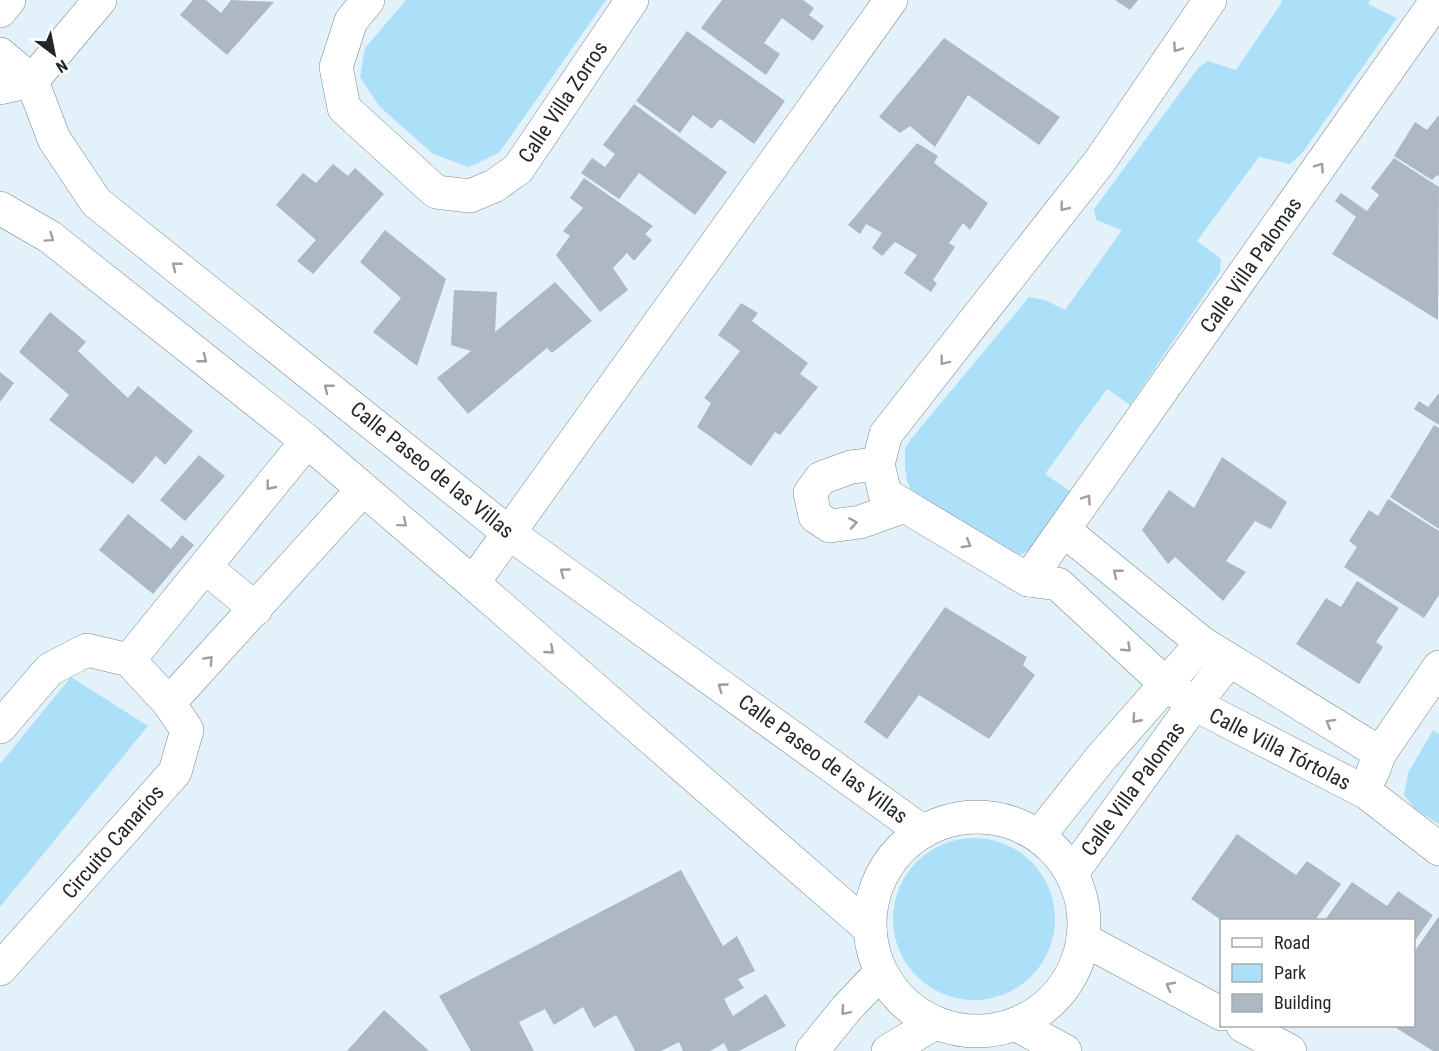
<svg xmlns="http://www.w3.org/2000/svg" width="1439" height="1051" font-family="'Roboto Condensed',sans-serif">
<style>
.green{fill:#ace0f9}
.building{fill:#aeb8c4}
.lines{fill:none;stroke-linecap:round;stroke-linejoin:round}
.minor-casing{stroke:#79878e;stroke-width:34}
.minor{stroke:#fff;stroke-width:33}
.oneway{stroke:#9c9e9f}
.labels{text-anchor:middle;stroke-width:6;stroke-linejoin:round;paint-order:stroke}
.street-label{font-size:21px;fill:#22282a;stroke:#fff}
</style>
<rect width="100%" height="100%" fill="#e3f2fa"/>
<g class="green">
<path d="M406 0H606L499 153 469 167 433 154 379 106 360 77 365 48Z"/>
<path d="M1281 0H1370L1368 4 1397 18 1303 152 1290 164 1259 157 1197 241 1221 259 1220 272 1130 405 1107 389 1045 474 1071 492 1032 549 1020 555 964 528 913 494 907 481 905 466V448L911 439 1029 297 1045 300 1065 310 1122 230 1096 220 1094 209 1199 67 1208 61 1236 70 1282 2Z"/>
<path d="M71 677 148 726 0 907V764Z"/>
<path d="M1433 730 1439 734V824L1415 809 1404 795 1408 773Z"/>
<circle cx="974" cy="919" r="81"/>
</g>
<g class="building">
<path d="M193 0H206L221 13 231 0 274 2 227 55 180 15Z"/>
<path d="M722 0H803L814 8 809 15 824 26 813 41 782 18 764 43 780 54 766 75 701 28Z"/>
<path d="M1115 0H1138L1130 10Z"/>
<path d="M687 31 785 101 754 144 720 119 712 129 693 115 680 133 636 101Z"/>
<path d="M944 38 1060 117 1039 145 968 95 935 147 910 126 900 133 879 117Z"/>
<path d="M634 104 727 172 695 215 639 173 619 199 581 173 592 158 605 167 615 154 603 145Z"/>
<path d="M1439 115V177L1437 175 1432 180 1394 156 1415 122 1427 130Z"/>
<path d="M917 143 938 156 934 163 988 203 970 230 963 223 949 243 955 247 933 280 937 283 931 292 904 273 917 255 895 242 882 256 872 248 882 233 866 224 860 234 848 225Z"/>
<path d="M1394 158 1439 187 1438 320 1332 254 1356 217 1335 201 1341 193 1367 211 1379 195 1371 188Z"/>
<path d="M333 164 348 176 355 168 384 194 313 274 297 261 316 240 276 205 303 173 316 183Z"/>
<path d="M584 178 653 226 645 234 652 240 634 261 627 253 613 268 628 290 600 312 556 255 570 236 563 231 583 208 570 198Z"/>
<path d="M385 230 446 279 417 366 373 332 401 298 360 262Z"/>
<path d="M555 282 592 321 552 353 547 348 468 414 437 378 471 351 451 345 454 290 497 292 495 332Z"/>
<path d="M741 303 758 313 752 321 808 363 800 374 818 387 780 435 775 432 751 466 697 427 711 403 704 398 740 351 718 335Z"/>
<path d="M50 312 86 342 78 351 128 398 138 386 193 431 165 465 156 456 133 484 49 420 69 395 19 352Z"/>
<path d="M0 372 14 383 0 402Z"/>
<path d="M1439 393V425L1414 409 1419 401 1428 407Z"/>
<path d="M1434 425 1439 428V529L1390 497Z"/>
<path d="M199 455 225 476 185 521 160 500Z"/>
<path d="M1222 457 1287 502 1271 529 1255 521 1226 561 1246 572 1223 601 1175 557 1168 564 1142 530 1169 490 1194 508Z"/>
<path d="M1388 499 1439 531V595L1424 618 1344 567 1357 547 1349 541 1369 510 1378 516Z"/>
<path d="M128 514 171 549 182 535 194 545 153 594 99 550Z"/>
<path d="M1357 581 1399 608 1376 642 1383 647 1359 684 1296 644 1326 598 1341 607Z"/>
<path d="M945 607 1027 657 1023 665 1035 675 989 739 919 695 887 739 864 722Z"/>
<path d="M1237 834 1296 875 1307 861 1341 884 1315 920H1221L1191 899Z"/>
<path d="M681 870 723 946 737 936 755 971 738 979 744 988 724 999 733 1016 766 994 786 1026 739 1051H728L724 1043 710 1051H683L679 1042 661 1051H635L616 1015 594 1028 583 1007 554 1025 545 1009 519 1022 534 1051H471L439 996Z"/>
<path d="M1352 882 1387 906 1398 891 1433 915 1414 942V920H1325Z"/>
<path d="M1439 916V1051H1433L1393 1026H1414V952Z"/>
<path d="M384 1010 429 1051H347Z"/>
</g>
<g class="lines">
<g class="minor-casing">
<g id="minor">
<path d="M368 0 351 21 336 67 344 108 436 192 470 196 494 186 518 169 632 0"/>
<path d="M1210 0 1100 161 886 434 878 464 885 494 1028 580 1058 584 1167 685 1194 704 1367 793 1439 849"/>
<path d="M0 11 9 0"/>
<path d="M0 54 32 81 54 139 96 202 509 533 923 832"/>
<path d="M0 88 32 81 100 0"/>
<path d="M0 208 50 237 307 441 473 583 870 929"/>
<path d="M878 464 851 467 821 478 810 493 815 516 830 526 860 522 905 506"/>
<path d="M1065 531 1202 643 1380 753"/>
<path d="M205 567 256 609"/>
<path d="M1028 580 1437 0"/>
<path d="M473 583 891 0"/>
<path d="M129 660 307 441"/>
<path d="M169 703 363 489"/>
<path d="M0 727 50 669 87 650 129 660 169 703 187 730 175 772 0 969"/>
<path d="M1372 774 1380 753 1439 667"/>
<circle cx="977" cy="924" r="107"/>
<path d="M1039 836 1100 759 1202 643"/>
<path d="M1072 873 1194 704 1229 661"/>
<path d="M1083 939 1222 1014"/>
<path d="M1015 1024 1065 1051"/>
<path d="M1243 1026 1290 1051"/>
<path d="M812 1051 846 1009 881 972"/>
<path d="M888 1051 935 1023"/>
</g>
</g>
<use href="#minor" class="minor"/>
</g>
<defs><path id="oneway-chevron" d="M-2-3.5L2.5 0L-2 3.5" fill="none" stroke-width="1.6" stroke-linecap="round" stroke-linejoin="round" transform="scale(1.5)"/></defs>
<g class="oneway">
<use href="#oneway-chevron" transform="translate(1177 48) rotate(124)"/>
<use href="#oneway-chevron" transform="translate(1320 167) rotate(-55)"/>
<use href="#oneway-chevron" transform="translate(1064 207) rotate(128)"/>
<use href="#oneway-chevron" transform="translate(50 238) rotate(35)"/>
<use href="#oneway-chevron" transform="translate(176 266) rotate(-141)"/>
<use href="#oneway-chevron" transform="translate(203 359) rotate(38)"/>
<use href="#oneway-chevron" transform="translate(944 361) rotate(128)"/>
<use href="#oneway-chevron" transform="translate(328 388) rotate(-141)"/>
<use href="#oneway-chevron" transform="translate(270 486) rotate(129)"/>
<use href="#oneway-chevron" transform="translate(1087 499) rotate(-55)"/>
<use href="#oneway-chevron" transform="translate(403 523) rotate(40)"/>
<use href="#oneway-chevron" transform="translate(853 523) rotate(-9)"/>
<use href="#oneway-chevron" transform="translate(967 544) rotate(31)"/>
<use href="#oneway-chevron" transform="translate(564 572) rotate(-144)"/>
<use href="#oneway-chevron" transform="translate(1117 573) rotate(-141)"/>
<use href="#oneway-chevron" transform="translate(1127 648) rotate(43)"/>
<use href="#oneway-chevron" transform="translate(550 650) rotate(41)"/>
<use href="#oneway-chevron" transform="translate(209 660) rotate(-47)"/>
<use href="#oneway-chevron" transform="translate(722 687) rotate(-144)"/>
<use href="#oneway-chevron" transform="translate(1136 719) rotate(132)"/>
<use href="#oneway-chevron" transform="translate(1330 723) rotate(-149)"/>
<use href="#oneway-chevron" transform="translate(1170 986) rotate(-152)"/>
<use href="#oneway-chevron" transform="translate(845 1011) rotate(131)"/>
</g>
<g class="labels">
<g class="street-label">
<text transform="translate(563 102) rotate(-56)" y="7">Calle Villa Zorros</text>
<text transform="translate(1251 265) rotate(-55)" y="7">Calle Villa Palomas</text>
<text transform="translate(432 470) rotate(39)" y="7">Calle Paseo de las Villas</text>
<text transform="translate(1280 749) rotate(27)" y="7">Calle Villa Tórtolas</text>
<text transform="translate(823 759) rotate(36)" y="7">Calle Paseo de las Villas</text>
<text transform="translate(1133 789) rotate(-54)" y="7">Calle Villa Palomas</text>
<text transform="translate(113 842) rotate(-49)" y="7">Circuito Canarios</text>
</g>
</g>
<rect x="1220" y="919" width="195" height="108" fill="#ffffff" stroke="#a7a9aa" stroke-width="1.5"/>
<rect x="1232" y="938" width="30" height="9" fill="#ffffff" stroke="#a7a9aa" stroke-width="1.5"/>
<text x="1274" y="949" font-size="18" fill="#22282a">Road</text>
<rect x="1232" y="964" width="30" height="18" fill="#ace0f9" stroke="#a7a9aa" stroke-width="1.5"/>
<text x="1274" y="979" font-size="18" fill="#22282a">Park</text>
<rect x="1232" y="994" width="30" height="18" fill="#aeb8c4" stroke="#a7a9aa" stroke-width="1.5"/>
<text x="1274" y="1009" font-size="18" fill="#22282a">Building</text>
<g transform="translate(54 54) rotate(148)" stroke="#ffffff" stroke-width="4.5" paint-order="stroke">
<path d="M0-4.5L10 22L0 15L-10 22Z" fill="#22282a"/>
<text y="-9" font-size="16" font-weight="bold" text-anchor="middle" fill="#22282a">N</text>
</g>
</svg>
